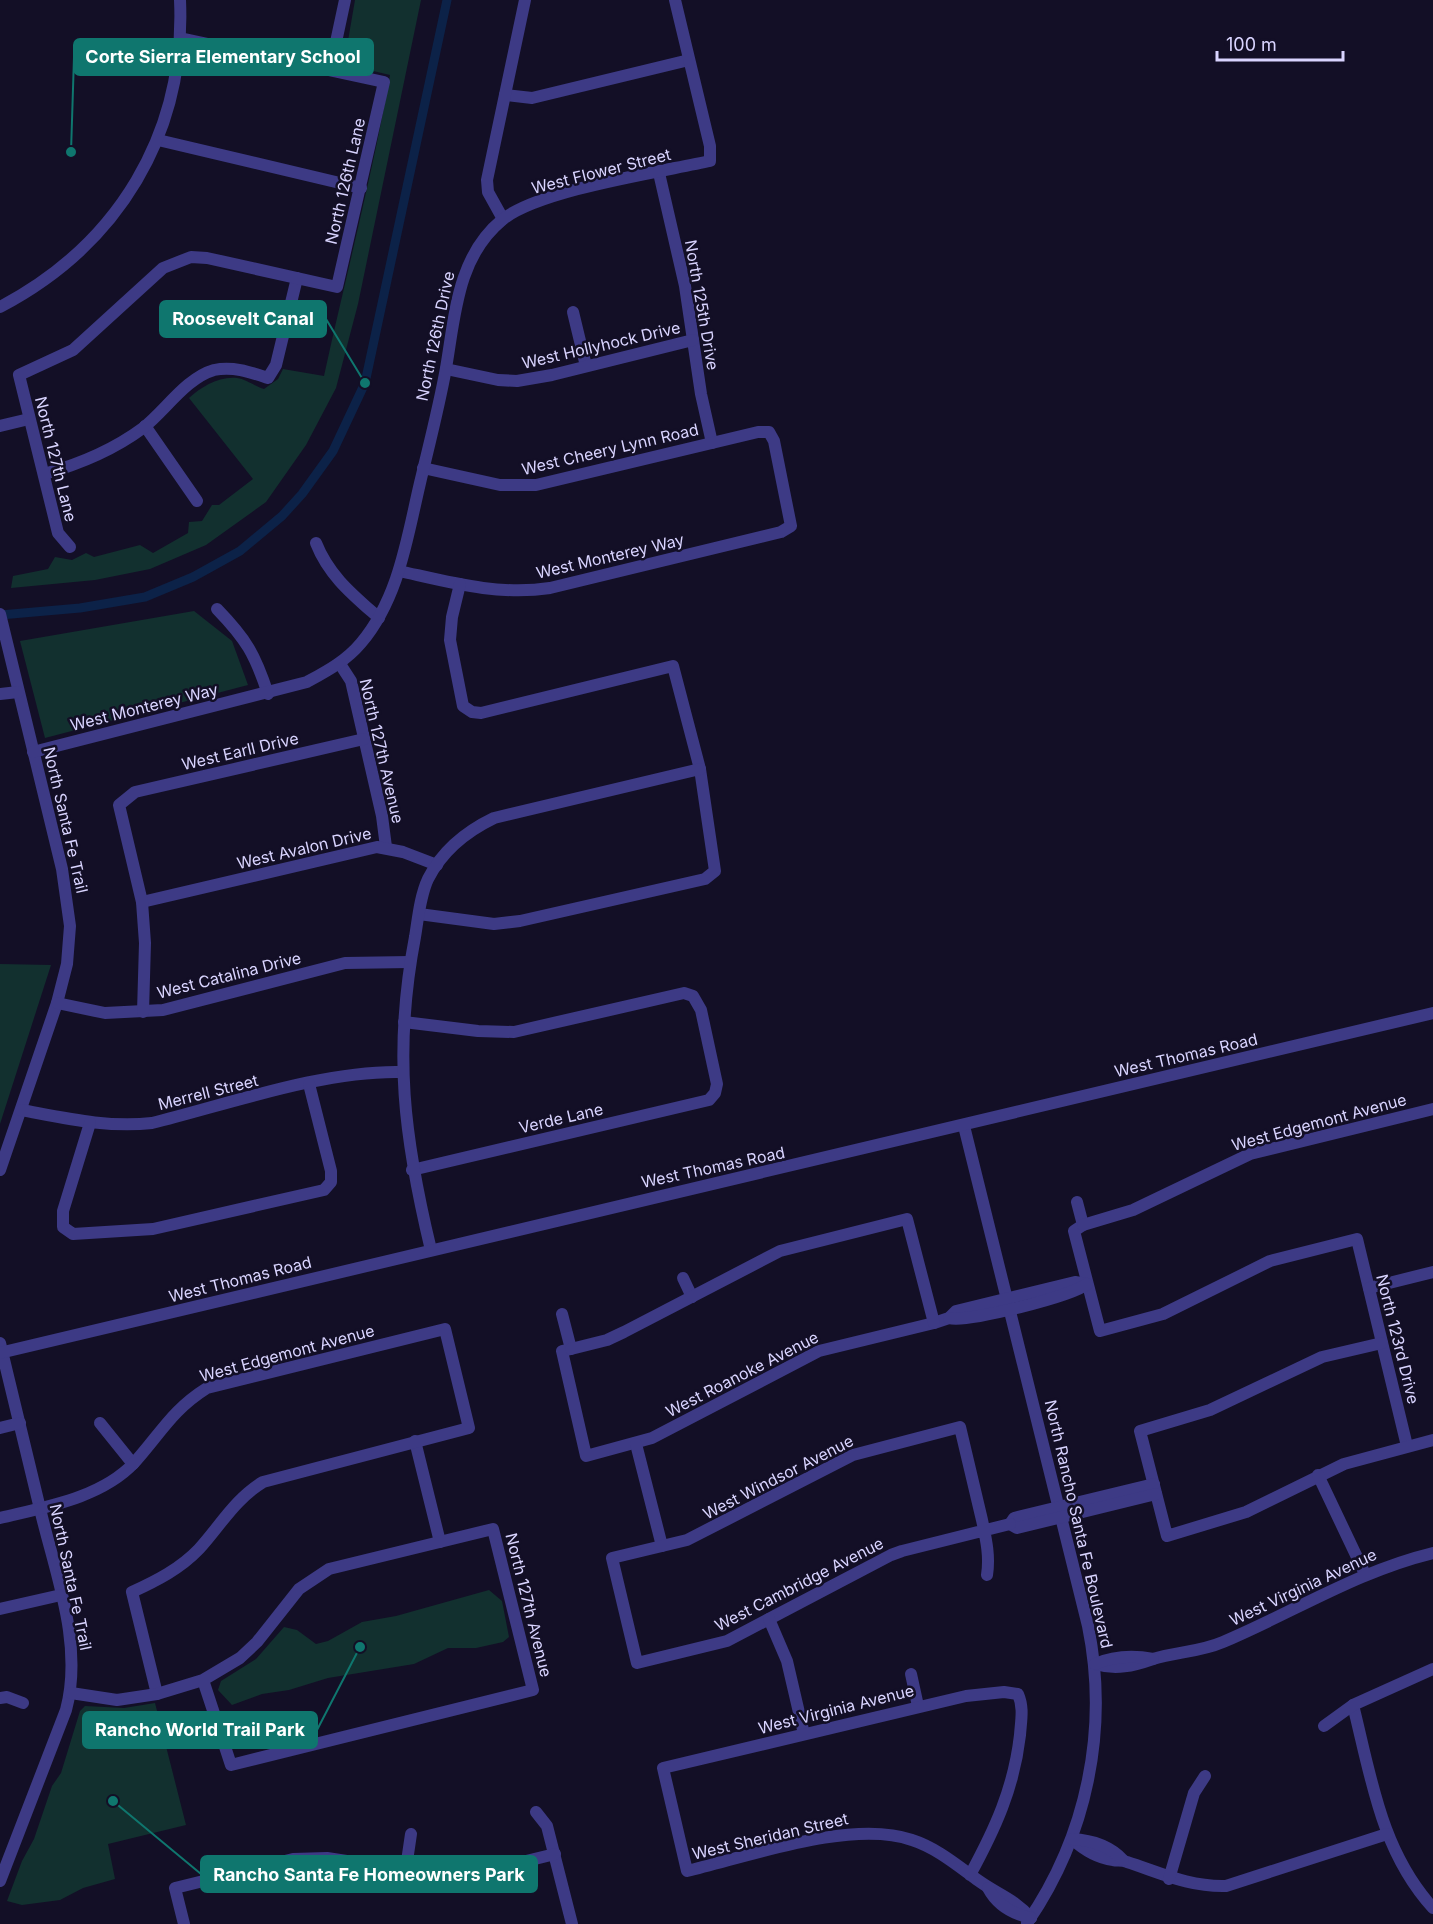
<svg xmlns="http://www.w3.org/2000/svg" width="1433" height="1924" font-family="Inter,sans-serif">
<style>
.green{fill:#12302f}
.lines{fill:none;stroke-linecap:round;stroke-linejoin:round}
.canal{stroke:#0c2248;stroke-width:9}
.minor{stroke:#3d3a85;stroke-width:12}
.labels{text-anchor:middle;stroke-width:5;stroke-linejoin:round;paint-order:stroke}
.street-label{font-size:16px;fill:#d9d4ff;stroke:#130f26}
.leader{fill:none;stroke:#0f766e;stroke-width:2}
.callout-dot{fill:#0f766e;stroke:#130f26;stroke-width:2}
.callout{fill:#0f766e;stroke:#0f766e;stroke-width:2}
.callout-label{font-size:18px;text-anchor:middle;font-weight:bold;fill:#fff}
</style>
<rect width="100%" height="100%" fill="#130f26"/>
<g class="green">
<path d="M355 0H421L358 304 336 388 306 445 266 502 206 545 150 569 95 580 11 588 13 576 48 569 55 557 72 560 86 553 94 557 140 545 153 553 188 533 189 522 202 521 212 505H219L253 479 189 398C201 387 219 376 237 378 246 379 256 387 264 389L278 379 283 369 324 376C346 275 372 177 390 75L344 64Z"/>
<path d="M194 611 232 641 248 685 45 738 20 641Z"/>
<path d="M0 964 51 965 0 1124Z"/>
<path d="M489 1590 502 1601 509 1637 503 1642 476 1648H448L414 1664 328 1678 289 1690 262 1694 232 1705 218 1690 221 1681 256 1659 284 1627 297 1630 316 1644 328 1641 362 1622 396 1616Z"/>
<path d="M155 1703 186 1825 108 1844 115 1879 83 1888 60 1900 22 1905 7 1901 22 1861 34 1839 52 1786 61 1773 80 1711 85 1706 124 1708Z"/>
</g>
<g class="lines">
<path class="canal" d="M0 615 80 608 145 597 193 577 240 551 282 516 302 494 333 451 365 383 447 0"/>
<g class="minor">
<path d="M330 70 345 0"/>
<path d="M505 95 532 98 689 60"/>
<path d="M158 140 361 188"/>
<path d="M659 173 685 286 701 394 712 443"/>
<path d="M503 219 488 192 487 180 525 0"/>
<path d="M0 307C118 245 186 134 180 0"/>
<path d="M573 312 586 366"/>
<path d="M446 369 498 380 517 381 552 375 693 340"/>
<path d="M0 426 29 419"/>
<path d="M145 426 197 501"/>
<path d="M44 474C80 464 112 451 143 428 165 411 186 378 214 370 233 366 250 372 268 378L276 365 297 278"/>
<path d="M316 543C329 576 353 595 379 618"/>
<path d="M70 547 58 533 19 375 73 350 163 268 191 257 207 258 337 287 384 82 180 38"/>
<path d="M399 571C449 582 498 596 550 588L781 532 791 526 774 441 769 432H758L536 485H500L423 468"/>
<path d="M217 609C246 639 255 654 268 694"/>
<path d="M0 614 62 869 70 926 67 964 57 1003 0 1170"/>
<path d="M340 664 351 681 382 816 386 847"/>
<path d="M0 694 18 692"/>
<path d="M33 752 307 682C327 671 346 661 361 643 399 598 407 538 420 483 429 445 439 407 446 368 455 316 457 257 502 220 538 190 660 172 710 161V146L675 0"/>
<path d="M142 902 377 847 403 852 437 865"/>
<path d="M419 914 494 924 520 921 705 879 715 871 700 769 673 666 481 713 472 712 463 706 450 640 452 617 460 584"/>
<path d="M57 1003 105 1013 163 1010 345 963 410 962"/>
<path d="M143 1012 145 943 142 902 119 805 135 792 364 739"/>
<path d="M404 1022 478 1031 514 1032 684 993 693 996 701 1010 717 1084 715 1093 709 1100 412 1170"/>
<path d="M21 1110C65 1118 107 1128 152 1123 229 1104 324 1070 402 1072"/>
<path d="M90 1123 63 1211V1227L73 1234 153 1229 324 1190 331 1182V1171L309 1084"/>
<path d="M964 1126 1088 1626C1109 1729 1087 1836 1027 1923"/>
<path d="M1077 1202 1083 1225 1074 1231 1100 1331 1163 1314 1270 1261 1357 1239 1407 1446"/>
<path d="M1083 1225 1133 1210 1250 1154 1433 1109"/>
<path d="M431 1250C404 1138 393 1052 415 937 418 919 420 896 428 879 442 851 465 832 494 818L700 769"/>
<path d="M683 1278 692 1297"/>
<path d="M1369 1288 1433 1272"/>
<path d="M562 1314 571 1349 562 1351 586 1456 652 1438 819 1351 934 1323 949 1318 956 1311 1075 1282 1087 1284"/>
<path d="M949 1318C967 1323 1072 1296 1087 1284"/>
<path d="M0 1343C14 1401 28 1459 42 1517 57 1578 83 1646 66 1710L0 1881"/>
<path d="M1382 1343 1322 1357 1210 1410 1140 1431 1167 1536 1246 1512 1344 1464 1433 1440"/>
<path d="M571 1349 607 1340 624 1332 780 1251 907 1219 934 1323"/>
<path d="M0 1353 1433 1013"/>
<path d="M100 1423 133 1464"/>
<path d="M0 1428 20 1423"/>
<path d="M415 1441 440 1542"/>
<path d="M636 1444 662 1546"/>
<path d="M1318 1475 1365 1574"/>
<path d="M0 1518C45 1507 101 1498 134 1463 161 1433 172 1410 207 1388L445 1329 469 1428 263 1482C235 1499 220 1526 199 1549 180 1569 156 1581 132 1592L157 1694"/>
<path d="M1010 1524 1014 1518 1154 1484"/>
<path d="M1010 1524 1017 1528 1156 1494"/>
<path d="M987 1575C990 1556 986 1539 982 1520L960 1427 853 1455 687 1540 612 1558 637 1663 727 1641 891 1555 902 1551 1010 1524"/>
<path d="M0 1609 61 1595"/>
<path d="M769 1619 787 1661 804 1734"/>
<path d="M1095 1664C1116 1670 1133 1666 1153 1659 1176 1652 1200 1652 1223 1642 1294 1612 1358 1571 1433 1553"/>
<path d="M1095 1664C1114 1656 1133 1655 1153 1659"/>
<path d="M911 1674 918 1706"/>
<path d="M71 1693 117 1700 157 1694 203 1680 240 1658 257 1642 299 1589 329 1569 493 1529 533 1690 231 1765 203 1680"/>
<path d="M0 1698 7 1697 23 1703"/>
<path d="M1353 1705C1371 1777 1381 1851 1433 1908"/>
<path d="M1324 1726 1353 1705 1433 1669"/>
<path d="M536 1812 547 1826 572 1924"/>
<path d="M1072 1839C1083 1849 1098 1858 1113 1860 1118 1861 1122 1860 1127 1862 1161 1873 1189 1887 1226 1886L1387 1834"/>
<path d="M1072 1839C1091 1840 1110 1846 1123 1860"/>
<path d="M406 1868 411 1834"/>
<path d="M970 1875C995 1829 1014 1788 1020 1735 1021 1720 1024 1708 1018 1694L1004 1692 966 1696 663 1768 687 1871C750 1856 852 1819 912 1840 937 1848 958 1866 979 1881 997 1894 1016 1900 1031 1918"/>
<path d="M1169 1879 1194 1793 1205 1776"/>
<path d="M988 1888C997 1905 1012 1914 1031 1918"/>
<path d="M184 1924 175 1888 293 1859 327 1858 438 1875 465 1876 555 1854"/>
</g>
</g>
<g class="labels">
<g class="street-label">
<text transform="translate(601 171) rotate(-14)" y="6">West Flower Street</text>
<text transform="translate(345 181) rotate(-77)" y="6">North 126th Lane</text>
<text transform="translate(702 305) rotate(80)" y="6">North 125th Drive</text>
<text transform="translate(435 336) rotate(-78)" y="6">North 126th Drive</text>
<text transform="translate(601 345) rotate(-13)" y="6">West Hollyhock Drive</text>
<text transform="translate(610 449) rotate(-13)" y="6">West Cheery Lynn Road</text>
<text transform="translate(56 459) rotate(76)" y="6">North 127th Lane</text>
<text transform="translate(610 556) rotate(-13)" y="6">West Monterey Way</text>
<text transform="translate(144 707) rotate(-14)" y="6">West Monterey Way</text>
<text transform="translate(240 751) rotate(-13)" y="6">West Earll Drive</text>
<text transform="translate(382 751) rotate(77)" y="6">North 127th Avenue</text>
<text transform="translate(66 820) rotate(77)" y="6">North Santa Fe Trail</text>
<text transform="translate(304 848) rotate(-13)" y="6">West Avalon Drive</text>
<text transform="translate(229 975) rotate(-14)" y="6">West Catalina Drive</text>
<text transform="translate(1186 1055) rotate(-13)" y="6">West Thomas Road</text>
<text transform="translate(208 1092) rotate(-14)" y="6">Merrell Street</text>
<text transform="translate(561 1118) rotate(-13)" y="6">Verde Lane</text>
<text transform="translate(1319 1122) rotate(-15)" y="6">West Edgemont Avenue</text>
<text transform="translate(713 1167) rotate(-12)" y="6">West Thomas Road</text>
<text transform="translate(240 1279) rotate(-14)" y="6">West Thomas Road</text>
<text transform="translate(1398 1339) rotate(76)" y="6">North 123rd Drive</text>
<text transform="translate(287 1353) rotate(-15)" y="6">West Edgemont Avenue</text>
<text transform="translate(742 1374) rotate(-27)" y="6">West Roanoke Avenue</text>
<text transform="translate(778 1477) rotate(-27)" y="6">West Windsor Avenue</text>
<text transform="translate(1079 1524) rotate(77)" y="6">North Rancho Santa Fe Boulevard</text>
<text transform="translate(71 1577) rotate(78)" y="6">North Santa Fe Trail</text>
<text transform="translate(799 1584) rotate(-27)" y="6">West Cambridge Avenue</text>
<text transform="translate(1303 1587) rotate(-25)" y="6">West Virginia Avenue</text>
<text transform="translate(529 1605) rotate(76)" y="6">North 127th Avenue</text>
<text transform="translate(836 1709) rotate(-14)" y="6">West Virginia Avenue</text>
<text transform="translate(770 1836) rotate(-13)" y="6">West Sheridan Street</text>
</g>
</g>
<path class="leader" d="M71 152L74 57M365 383L326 319M360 1647L317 1730M113 1801L201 1874"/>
<g class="callout-dot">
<circle cx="71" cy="152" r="6"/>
<circle cx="365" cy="383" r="6"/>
<circle cx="360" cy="1647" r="6"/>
<circle cx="113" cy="1801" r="6"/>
</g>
<g class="callout">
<rect x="74" y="39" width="299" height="36" rx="6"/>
<rect x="160" y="301" width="166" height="36" rx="6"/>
<rect x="83" y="1712" width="234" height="36" rx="6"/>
<rect x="201" y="1856" width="336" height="36" rx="6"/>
</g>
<g class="callout-label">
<text x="223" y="63">Corte Sierra Elementary School</text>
<text x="243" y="325">Roosevelt Canal</text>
<text x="200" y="1736">Rancho World Trail Park</text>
<text x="369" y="1881">Rancho Santa Fe Homeowners Park</text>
</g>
<path d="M1217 51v9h126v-9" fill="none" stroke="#d9d4ff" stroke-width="3"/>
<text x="1226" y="51" font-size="18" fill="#d9d4ff" stroke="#130f26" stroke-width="4.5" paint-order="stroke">100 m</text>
</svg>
